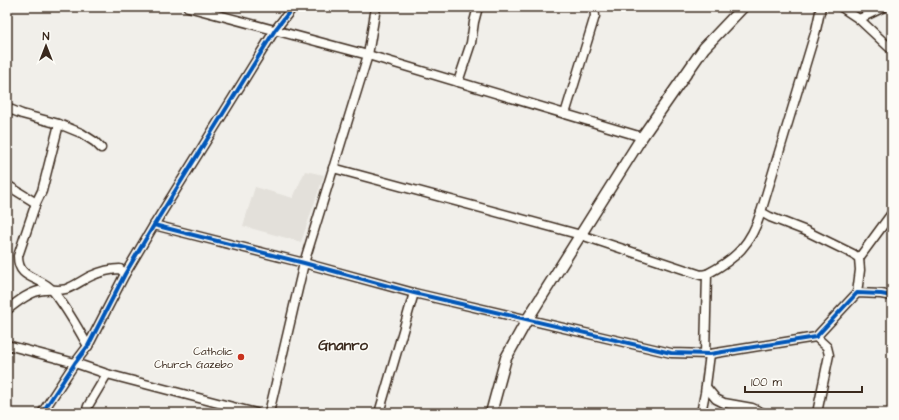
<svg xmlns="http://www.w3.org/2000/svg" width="899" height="420" font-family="'Architects Daughter',sans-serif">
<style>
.built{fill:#e3e0da}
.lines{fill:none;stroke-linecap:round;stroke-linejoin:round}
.minor-casing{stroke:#3b2a1e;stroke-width:11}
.major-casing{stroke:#3b2a1e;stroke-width:13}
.minor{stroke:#fdfcf7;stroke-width:8}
.major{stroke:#fdfcf7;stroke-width:10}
.cycleway-casing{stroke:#fdfcf7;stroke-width:6}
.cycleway{stroke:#0057b8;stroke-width:4}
.poi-dot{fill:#c8321e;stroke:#fdfcf7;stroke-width:1.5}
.labels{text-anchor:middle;stroke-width:3;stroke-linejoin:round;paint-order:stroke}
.poi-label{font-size:11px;fill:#3b2a1e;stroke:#fdfcf7;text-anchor:end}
.district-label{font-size:15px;font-weight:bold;fill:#3b2a1e;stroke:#fdfcf7}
</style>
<rect width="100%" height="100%" fill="#f1efea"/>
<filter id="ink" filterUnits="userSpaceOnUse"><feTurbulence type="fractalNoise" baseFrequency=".025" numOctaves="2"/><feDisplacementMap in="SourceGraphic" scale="8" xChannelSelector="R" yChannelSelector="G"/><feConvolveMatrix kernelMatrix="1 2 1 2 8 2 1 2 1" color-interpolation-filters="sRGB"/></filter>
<g filter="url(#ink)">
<path class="built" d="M305 171 324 175 301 242 243 226 255 187 293 198Z"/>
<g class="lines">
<g class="minor-casing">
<g id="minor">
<path d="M188 7 368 55 642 137"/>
<path d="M821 7 816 30 761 212 770 217 806 231 853 254 859 258 860 270 857 293"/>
<path d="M841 7 859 19 892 50"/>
<path d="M859 19 884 7"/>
<path d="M458 82 471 43 474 22 478 7"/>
<path d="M7 108 22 114 59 124 81 133 95 142 101 148"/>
<path d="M565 114 595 16 594 7"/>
<path d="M59 124 42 191 36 203 18 256C18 281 40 275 53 291 67 308 77 327 88 346"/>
<path d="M333 168 581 235 701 275 707 274 705 354"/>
<path d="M7 185 36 203"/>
<path d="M154 225 304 263 414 293 671 353 710 354 816 337 857 293 881 294 892 296"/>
<path d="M859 258 892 213"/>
<path d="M707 274C736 259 751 244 761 212"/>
<path d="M7 310C17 302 32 290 45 290 52 289 59 291 66 289 75 286 82 280 91 276 100 272 110 269 120 269L125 274"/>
<path d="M816 337 827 347 829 355 817 413"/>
<path d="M7 345 75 363 107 374 256 413"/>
<path d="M706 387 716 399 724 403 752 408 763 413"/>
<path d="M42 413 75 363 88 346 125 274 154 225 275 30 293 7"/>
<path d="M86 413 88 406 107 374"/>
<path d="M269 413 304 263 368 55 376 7"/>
<path d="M379 413 414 293"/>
<path d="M701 413 705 393 710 354"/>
</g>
</g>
<g class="major-casing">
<path id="major" d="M491 413 506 358 527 320 642 137 704 48 743 7"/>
</g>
<use href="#minor" class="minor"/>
<use href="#major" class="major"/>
<g class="cycleway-casing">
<g id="cycleway">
<path d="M154 225 304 263 414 293 671 353 710 354 816 337 857 293 881 294 892 296"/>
<path d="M42 413 75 363 88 346 125 274 154 225 275 30 293 7"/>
</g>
</g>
<use href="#cycleway" class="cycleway"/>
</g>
</g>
<circle class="poi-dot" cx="241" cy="357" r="4"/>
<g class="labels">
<g class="poi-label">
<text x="233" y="355">Catholic<tspan x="233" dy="13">Church Gazebo</tspan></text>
</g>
<g class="district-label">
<text x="343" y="350">Gnanro</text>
</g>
</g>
<rect width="899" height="420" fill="none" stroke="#fdfcf7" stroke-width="24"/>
<rect x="12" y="12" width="875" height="396" fill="none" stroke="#3b2a1e" stroke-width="1.5" filter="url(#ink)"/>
<g transform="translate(46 46)" stroke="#fdfcf7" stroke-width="3" paint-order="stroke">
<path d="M0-3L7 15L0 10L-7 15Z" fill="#3b2a1e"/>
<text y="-6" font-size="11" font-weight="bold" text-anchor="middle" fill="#3b2a1e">N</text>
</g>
<path d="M745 386v6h117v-6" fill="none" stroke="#3b2a1e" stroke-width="2"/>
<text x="751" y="386" font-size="12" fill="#3b2a1e" stroke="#fdfcf7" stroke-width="3" paint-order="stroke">100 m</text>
</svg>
